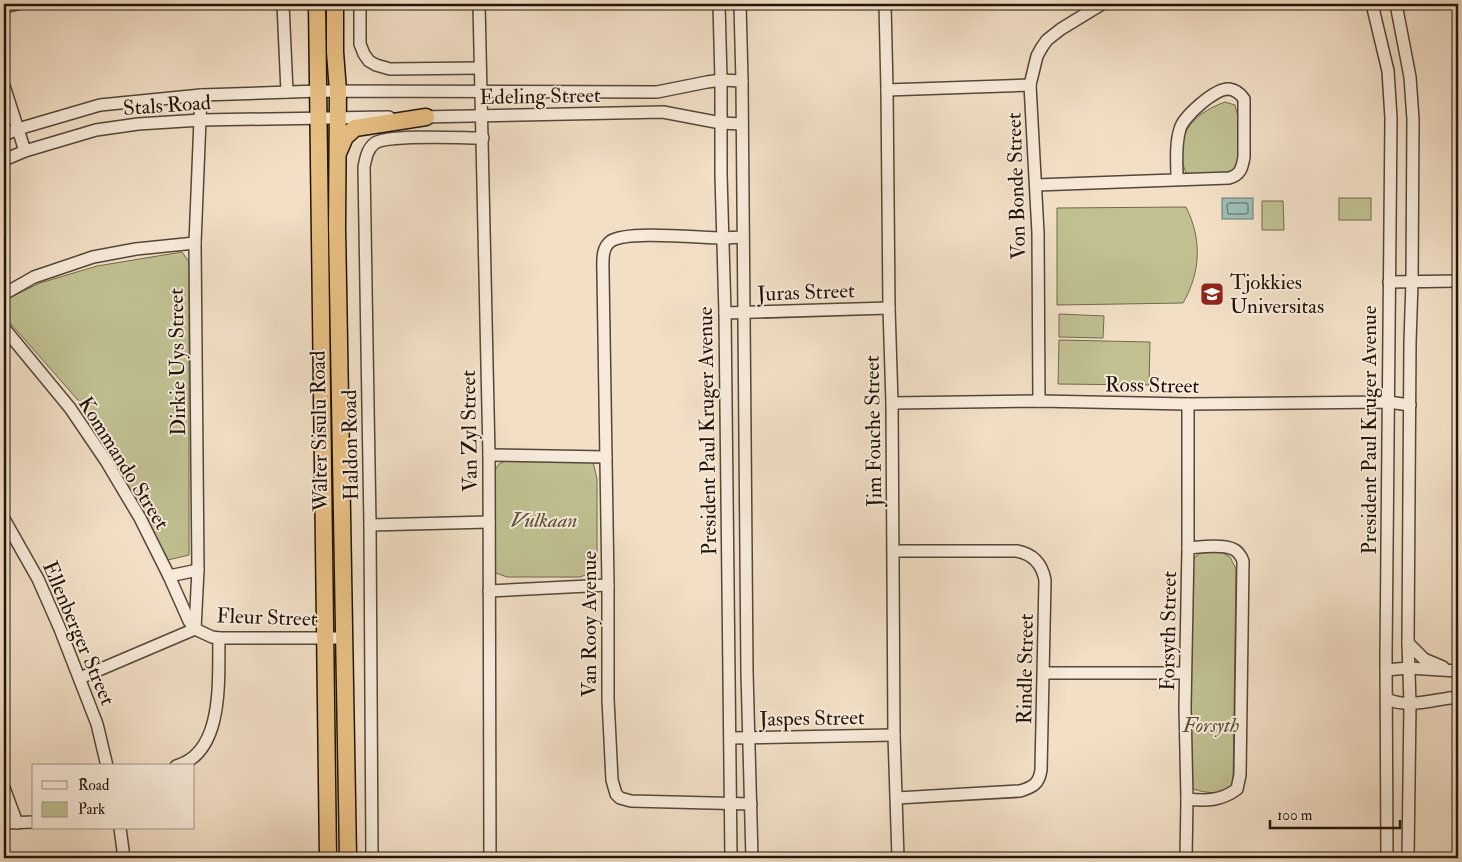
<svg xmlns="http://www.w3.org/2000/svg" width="1462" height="862" font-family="'IM FELL Double Pica',serif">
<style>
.green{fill:#c0c091;stroke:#706a4d}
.water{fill:#9bbdb5;stroke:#6a7970}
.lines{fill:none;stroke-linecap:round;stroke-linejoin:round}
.shore{stroke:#5e685f;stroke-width:1}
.minor-casing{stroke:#544738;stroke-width:14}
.highway-casing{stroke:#201409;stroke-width:19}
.minor{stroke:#f7eada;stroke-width:11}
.highway{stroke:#e9c083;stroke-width:16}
.labels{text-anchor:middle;stroke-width:4;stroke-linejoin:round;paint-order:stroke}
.street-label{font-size:21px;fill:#201409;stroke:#f7eada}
.poi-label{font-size:21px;fill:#201409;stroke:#f7eada;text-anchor:start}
.park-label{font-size:21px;font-style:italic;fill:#585039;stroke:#f7eada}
</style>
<rect width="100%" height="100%" fill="#f2dfc6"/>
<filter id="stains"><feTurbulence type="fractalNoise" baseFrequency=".004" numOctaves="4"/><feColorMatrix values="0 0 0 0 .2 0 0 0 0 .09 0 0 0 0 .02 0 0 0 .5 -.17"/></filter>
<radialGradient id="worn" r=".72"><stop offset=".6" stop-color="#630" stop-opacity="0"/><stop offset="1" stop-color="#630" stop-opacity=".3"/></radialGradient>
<g class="green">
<path d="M1225 102 1235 105 1239 121 1238 163 1231 174 1214 176 1186 173C1172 138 1191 114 1225 102Z"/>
<rect x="1339" y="198" width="32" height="22"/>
<path d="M1262 201H1283L1284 230H1262Z"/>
<path d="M1186 207C1202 239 1201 272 1183 303L1057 305V208Z"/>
<path d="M182 252 189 262V555L168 560 84 407 4 316V302L7 299 40 283 97 266Z"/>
<path d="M1059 314 1104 316 1103 338 1059 337Z"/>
<path d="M1059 340 1150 342 1149 385 1058 384Z"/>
<path d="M509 459 593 462 597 479V562L591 573 580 577H507L496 573 490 564 491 476 499 464Z"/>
<path d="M1221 552 1230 557 1236 569 1233 782 1229 791C1215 794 1202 793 1189 787L1193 559 1200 553Z"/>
</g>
<rect class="water" x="1222" y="198" width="31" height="21"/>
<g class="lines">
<path class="shore" d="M1229 203H1247L1248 205V213L1246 214H1228L1227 206Z"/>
<g class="minor-casing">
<g id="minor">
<path d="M283 4 287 92"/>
<path d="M360 4V44L364 54 369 61 376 65 390 69 480 68"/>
<path d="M479 4 489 455 490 858"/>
<path d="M719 4 721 80V175L725 313 731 858"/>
<path d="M740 4 742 81 747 672 752 858"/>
<path d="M885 4 887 90 889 308 892 403 894 735 898 858"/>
<path d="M1372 4 1388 71 1391 118 1386 656 1387 858"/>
<path d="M1396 4 1410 77 1413 119 1412 282 1410 342 1408 643 1410 704 1408 858"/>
<path d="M4 7 17 4"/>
<path d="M4 86 25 151"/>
<path d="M887 90 1030 85"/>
<path d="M420 117 663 112 721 123 742 124"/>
<path d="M4 135 18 129 100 105 201 95 319 91 657 92 707 82 721 80 742 81"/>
<path d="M4 160 25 151 96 130 138 124 201 120 389 117"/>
<path d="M1036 185 1229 178C1240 175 1242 169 1244 157V99C1240 93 1236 90 1229 89 1215 88 1183 117 1180 129 1175 145 1177 163 1177 179"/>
<path d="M743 237C736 237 730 238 723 238 701 238 628 230 611 241 601 248 603 262 603 273L608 585V699L612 780 616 794 620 798 631 801 751 804"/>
<path d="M1389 282 1458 281"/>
<path d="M4 294 34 277 93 257 136 249 195 243"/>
<path d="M725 313 889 308"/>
<path d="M4 328 70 408 106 461 140 518 169 576 189 621 195 629 212 637 219 638H344"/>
<path d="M1039 401 1038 233 1030 85 1037 56 1042 47 1047 40 1061 29 1102 4"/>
<path d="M892 403 1039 401 1188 404 1388 402 1410 405"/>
<path d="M489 455 606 457"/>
<path d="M4 519 38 579 60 629 97 724 107 766"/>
<path d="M370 525 489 522"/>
<path d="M894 551H1017C1033 554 1042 564 1045 580L1041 770C1039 784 1033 787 1020 791L897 798"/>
<path d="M169 576 198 570"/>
<path d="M489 591 608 585"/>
<path d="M195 629 198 570 195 243 201 95"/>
<path d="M1408 643 1424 659 1443 667"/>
<path d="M1386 670 1408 668 1458 671"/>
<path d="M1044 673H1185"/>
<path d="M80 678 195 629"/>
<path d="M1387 699C1409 709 1435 699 1458 697"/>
<path d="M730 738 894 735"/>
<path d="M176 766C225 753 218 678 219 638"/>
<path d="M4 788 17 823"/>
<path d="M1187 799C1206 801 1221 801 1237 789L1240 775 1243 561C1241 556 1238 551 1233 549 1222 544 1200 547 1188 548"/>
<path d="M4 823 34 822"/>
<path d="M120 828 124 858"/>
<path d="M372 858 370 525 364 167C366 158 367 149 375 143 389 134 462 138 483 138"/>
<path d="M1186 858 1187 799 1185 707 1188 548V404"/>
</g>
</g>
<g class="highway-casing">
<g id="highway">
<path d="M317 4 328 858"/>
<path d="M335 4V52L338 91 337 227 348 858"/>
<path d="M339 151 345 137 355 128 426 117"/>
</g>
</g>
<use href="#minor" class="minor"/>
<use href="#highway" class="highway"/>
</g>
<defs>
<g id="school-square" transform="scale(1.25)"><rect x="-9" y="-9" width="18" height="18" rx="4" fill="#8f2418" stroke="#f7eada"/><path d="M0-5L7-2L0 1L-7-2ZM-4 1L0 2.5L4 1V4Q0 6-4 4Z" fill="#fff"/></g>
</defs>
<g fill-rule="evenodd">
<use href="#school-square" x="1212" y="294"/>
</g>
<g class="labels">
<g class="street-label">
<text transform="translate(540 96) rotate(-1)" y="7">Edeling Street</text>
<text transform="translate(167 105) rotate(-4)" y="7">Stals Road</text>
<text transform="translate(1016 186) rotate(-92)" y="7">Von Bonde Street</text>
<text transform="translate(806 292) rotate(-2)" y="7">Juras Street</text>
<text transform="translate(177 362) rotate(-91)" y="7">Dirkie Uys Street</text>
<text transform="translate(1152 385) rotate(1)" y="7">Ross Street</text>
<text transform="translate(1369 430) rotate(-90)" y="7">President Paul Kruger Avenue</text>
<text transform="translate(319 431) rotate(-91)" y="7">Walter Sisulu Road</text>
<text transform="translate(469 431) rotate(-91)" y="7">Van Zyl Street</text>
<text transform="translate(707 431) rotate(-91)" y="7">President Paul Kruger Avenue</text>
<text transform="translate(873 431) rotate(-91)" y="7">Jim Fouche Street</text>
<text transform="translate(350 445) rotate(-91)" y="7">Haldon Road</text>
<text transform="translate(124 463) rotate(58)" y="7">Kommando Street</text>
<text transform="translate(267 617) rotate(2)" y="7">Fleur Street</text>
<text transform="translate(589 624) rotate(-90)" y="7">Van Rooy Avenue</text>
<text transform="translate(1168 631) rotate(-89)" y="7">Forsyth Street</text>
<text transform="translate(79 633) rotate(67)" y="7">Ellenberger Street</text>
<text transform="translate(1025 669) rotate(-89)" y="7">Rindle Street</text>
<text transform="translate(812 718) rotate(-1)" y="7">Jaspes Street</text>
</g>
<g class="poi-label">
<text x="1230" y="289">Tjokkies<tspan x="1230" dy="24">Universitas</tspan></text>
</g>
<g class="park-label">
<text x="544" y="527">Vulkaan</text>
<text x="1211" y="732">Forsyth</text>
</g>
</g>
<rect width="1462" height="862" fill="none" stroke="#f2dfc6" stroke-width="20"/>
<rect x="5" y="5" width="1452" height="852" fill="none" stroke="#201409" stroke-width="2.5"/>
<rect x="10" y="10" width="1442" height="842" fill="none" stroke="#201409"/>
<rect x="32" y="764" width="162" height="65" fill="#f7eada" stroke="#a19486"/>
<rect x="42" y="781" width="25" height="8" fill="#f7eada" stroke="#a19486"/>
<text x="78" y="790" font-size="15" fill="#201409">Road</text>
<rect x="42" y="802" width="25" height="15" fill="#c0c091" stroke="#a19486"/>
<text x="78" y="814" font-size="15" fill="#201409">Park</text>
<path d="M1270 820v8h130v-8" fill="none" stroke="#201409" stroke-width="2.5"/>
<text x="1277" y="820" font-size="15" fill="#201409" stroke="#f7eada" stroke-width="4" paint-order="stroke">100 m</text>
<rect width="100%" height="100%" filter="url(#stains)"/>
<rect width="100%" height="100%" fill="url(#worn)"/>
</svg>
